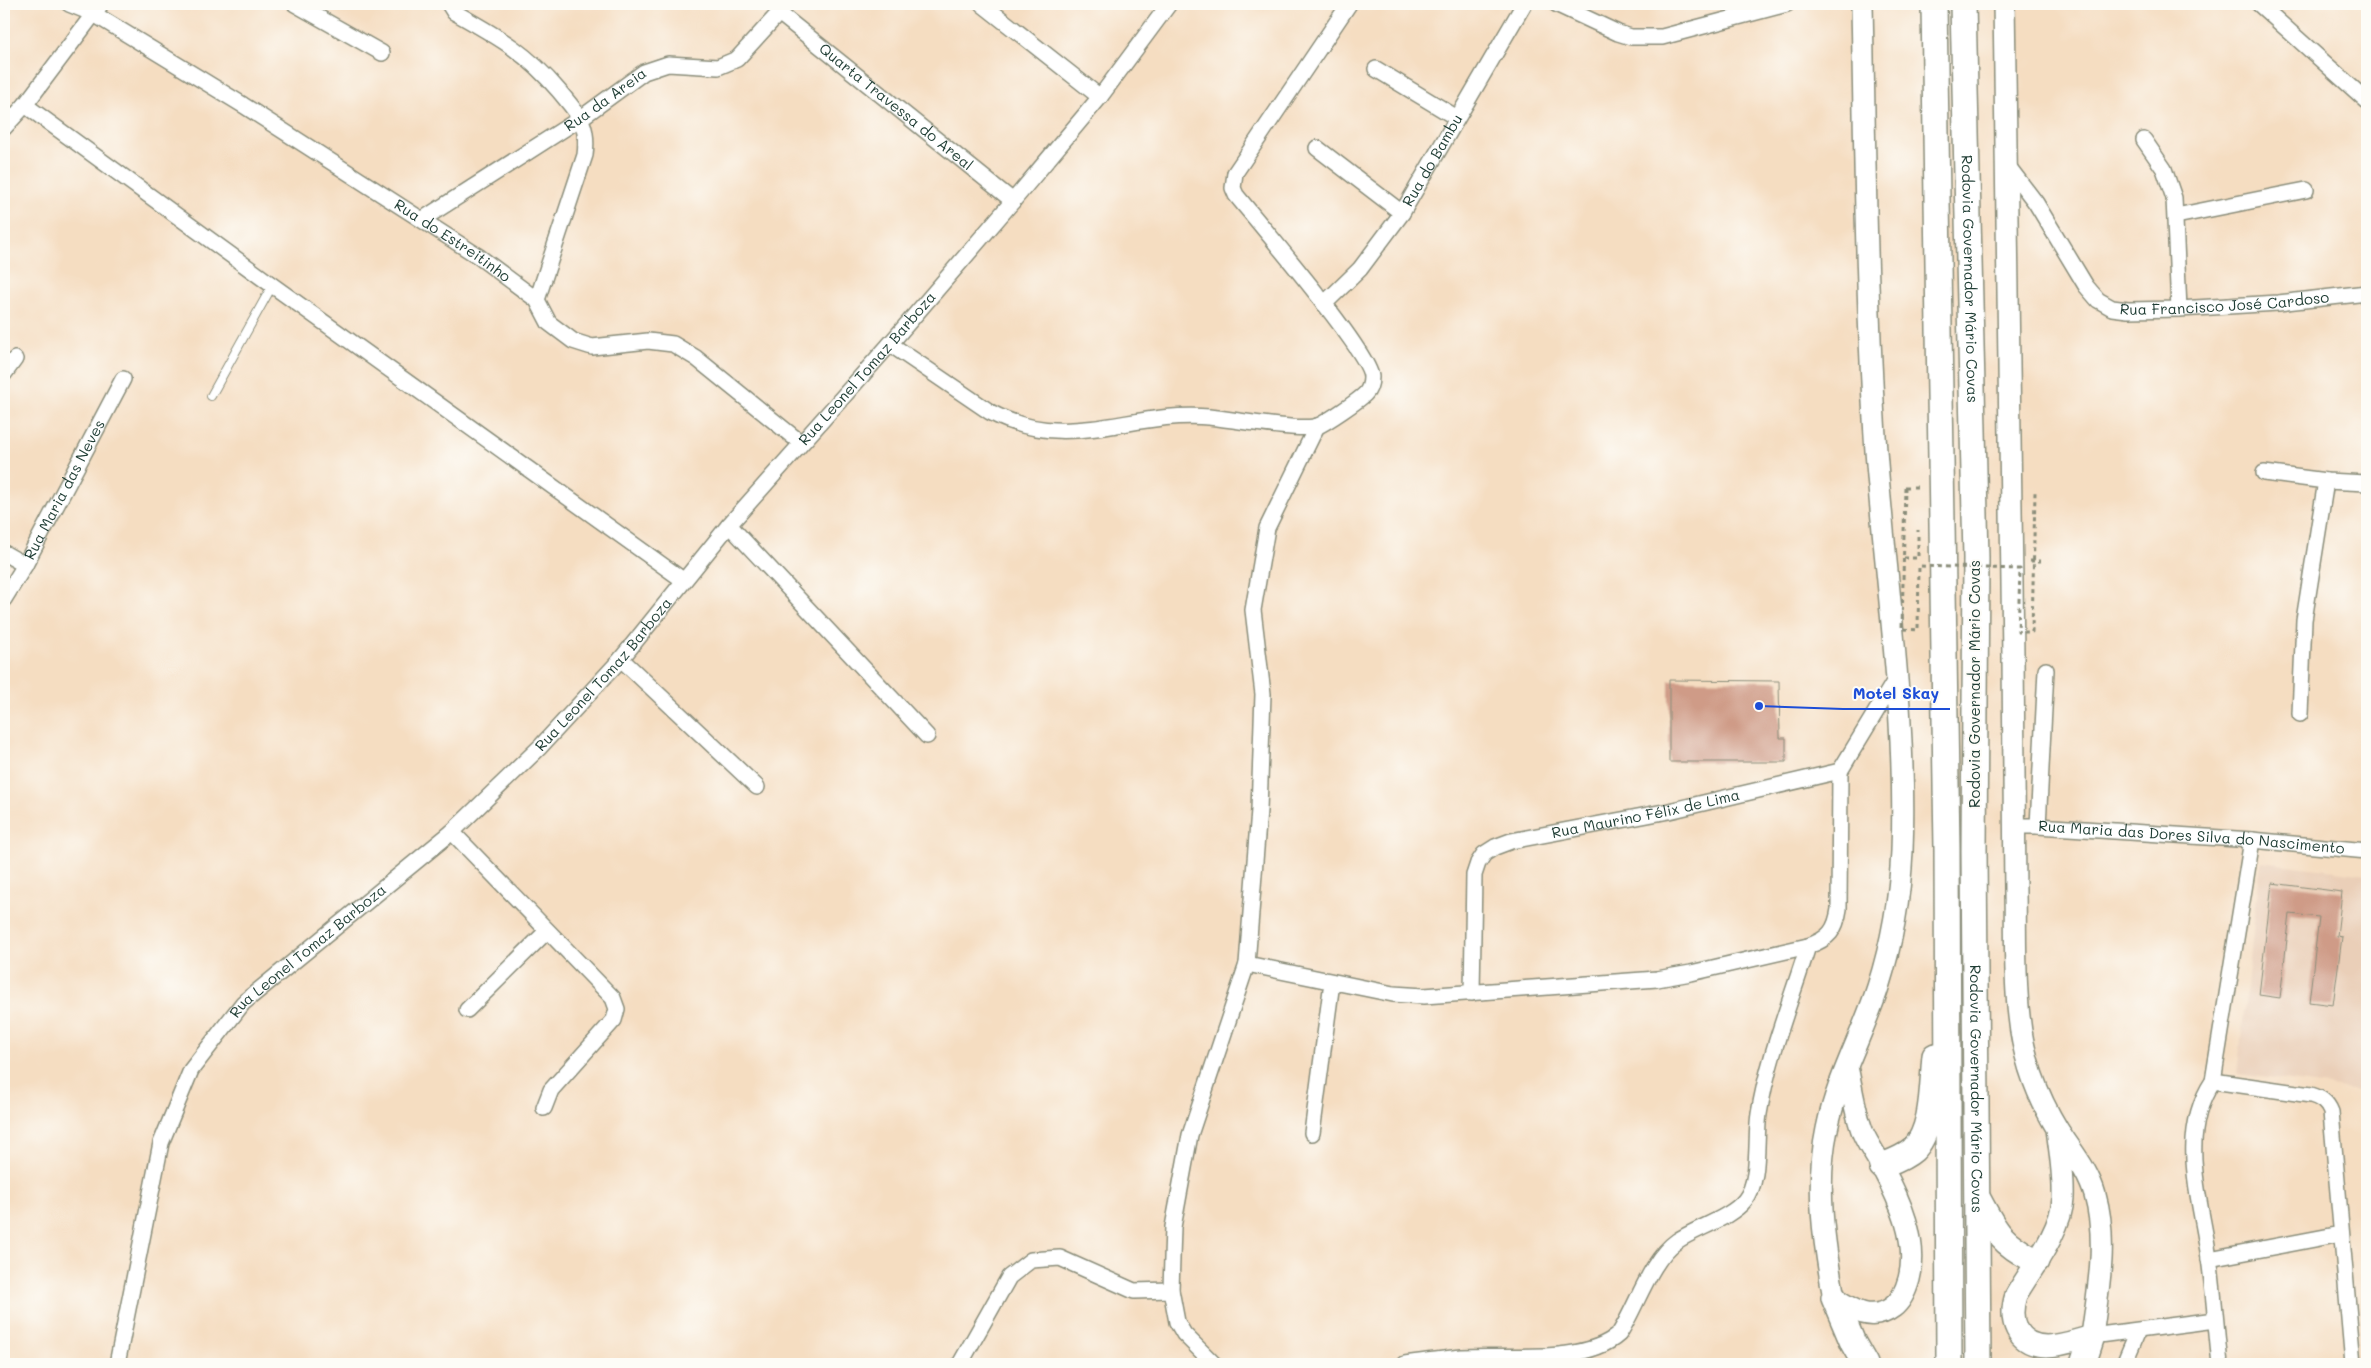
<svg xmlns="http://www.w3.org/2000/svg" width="2371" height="1368" font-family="Mali,sans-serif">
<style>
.built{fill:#eacfb8}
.building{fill:#cf9b87}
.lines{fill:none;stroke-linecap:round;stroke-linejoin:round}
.service-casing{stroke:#8a8d7a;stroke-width:10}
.minor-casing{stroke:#8a8d7a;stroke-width:18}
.secondary-casing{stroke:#8a8d7a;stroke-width:24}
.trunk-casing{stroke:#8a8d7a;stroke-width:28}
.path{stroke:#8a8d7a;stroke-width:3;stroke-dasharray:4 4;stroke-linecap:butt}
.service{stroke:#fff;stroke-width:8}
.minor{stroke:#fff;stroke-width:15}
.secondary{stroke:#fff;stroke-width:21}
.trunk{stroke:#fff;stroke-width:25}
.path-bridge{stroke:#8a8d7a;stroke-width:3;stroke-dasharray:4 4;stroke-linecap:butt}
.labels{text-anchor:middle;stroke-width:4;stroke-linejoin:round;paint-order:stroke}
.street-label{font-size:15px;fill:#1f3d34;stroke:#fdfcf7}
.leader{fill:none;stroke:#1d4ed8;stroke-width:2}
.callout-dot{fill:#1d4ed8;stroke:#fdfcf7;stroke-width:2}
.callout-label{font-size:16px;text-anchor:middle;font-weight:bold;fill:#1d4ed8;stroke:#fdfcf7;stroke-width:4;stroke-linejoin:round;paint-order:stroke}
</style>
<rect width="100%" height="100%" fill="#fdfcf7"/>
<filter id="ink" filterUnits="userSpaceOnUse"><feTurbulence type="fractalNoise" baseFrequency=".02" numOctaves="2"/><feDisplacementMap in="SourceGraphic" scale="10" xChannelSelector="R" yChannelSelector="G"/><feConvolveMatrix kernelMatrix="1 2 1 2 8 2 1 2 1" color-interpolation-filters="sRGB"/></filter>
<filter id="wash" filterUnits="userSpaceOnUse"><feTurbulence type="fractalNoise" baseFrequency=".0096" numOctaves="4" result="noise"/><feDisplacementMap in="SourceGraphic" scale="20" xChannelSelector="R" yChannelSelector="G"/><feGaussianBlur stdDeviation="1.12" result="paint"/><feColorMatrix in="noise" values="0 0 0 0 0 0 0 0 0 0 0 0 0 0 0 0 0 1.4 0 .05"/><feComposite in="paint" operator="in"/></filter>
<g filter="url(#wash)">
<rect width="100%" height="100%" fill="#f5ddc1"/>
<path class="built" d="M2261 862 2367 875V1091L2237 1074Z"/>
<g id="blocks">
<g class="building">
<path d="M1669 680 1779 681 1780 738H1786V762H1669Z"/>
<path d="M2272 883 2342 892 2337 936 2342 937 2333 1005 2309 1002 2319 917 2290 914 2280 998 2259 995Z"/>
</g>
</g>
</g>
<g filter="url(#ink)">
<use href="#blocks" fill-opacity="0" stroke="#8a8d7a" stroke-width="1"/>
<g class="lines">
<g class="service-casing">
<path id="service" d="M211 396 272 286"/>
</g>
<g class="minor-casing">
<g id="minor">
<path id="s1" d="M69 4 94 14 243 105 478 256 537 300 549 323 573 341 592 347 648 341 673 344 696 358 801 443"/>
<path d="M295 4 382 53"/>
<path d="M449 4 454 12C498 37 525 51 559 91 578 114 589 123 585 155L537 300"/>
<path d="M982 4 1100 97"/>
<path d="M1556 4 1618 33 1631 37H1662L1787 4"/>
<path d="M2259 4 2367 101"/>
<path id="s2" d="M779 13 1013 201"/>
<path d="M1376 69 1457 118"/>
<path d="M25 105 276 288 683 580"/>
<path d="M4 128 25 105 101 4"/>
<path d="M2144 140 2164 169 2174 198 2179 309"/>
<path d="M1317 148 1402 213"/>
<path id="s3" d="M2007 165 2036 203 2086 286 2098 300 2112 308 2128 310 2179 309 2278 303 2367 293"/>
<path d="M2176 216 2306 190"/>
<path id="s4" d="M423 219 581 118 644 72 668 64 718 67 737 59 779 13 785 4"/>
<path id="s5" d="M1324 304 1360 269 1402 213 1524 4"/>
<path d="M890 344 990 412C1068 454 1130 410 1209 417 1230 419 1302 432 1318 426 1327 422 1358 401 1365 394 1369 390 1371 383 1371 377 1371 354 1257 221 1236 195L1233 188 1235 173 1349 4"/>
<path d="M4 374 15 359"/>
<path d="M2264 473 2326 481 2367 483"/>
<path d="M729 525 927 736"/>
<path d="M4 553 25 565"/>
<path id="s6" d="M4 599 25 565 123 379"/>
<path d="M621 659 757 787"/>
<path d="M2300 714 2304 620 2326 481"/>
<path id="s7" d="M2014 826H2038L2252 840 2367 851"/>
<path d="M2038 826 2046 670"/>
<path d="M452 832 613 998 617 1009 614 1020 551 1090 544 1108"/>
<path d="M1247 964 1393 994 1424 996 1657 979 1691 973 1808 946C1829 939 1836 930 1839 909L1840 771"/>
<path id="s8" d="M1472 993 1474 875 1478 863 1484 854 1495 847 1511 841 1669 811 1840 771 1897 677"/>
<path d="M467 1010 547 931"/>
<path d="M2213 1081 2311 1095C2321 1098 2327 1102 2331 1112L2353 1364"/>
<path d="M1312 1133 1332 982"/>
<path d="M2209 1259 2341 1234"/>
<path d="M2092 1336 2215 1320"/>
<path id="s9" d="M117 1364 161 1143 191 1070 243 1003 452 832 540 747 621 659 729 525 890 344 1013 201 1100 97 1169 4"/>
<path d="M960 1364 1009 1277 1031 1260 1060 1258 1134 1291 1171 1290"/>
<path d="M1214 1364 1184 1334 1177 1322 1171 1290 1173 1227 1190 1135 1247 964 1259 810 1263 694 1253 610 1267 528 1317 426"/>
<path d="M1405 1364C1424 1361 1443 1359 1462 1357 1507 1354 1585 1365 1619 1334 1637 1306 1650 1260 1677 1241 1696 1228 1731 1218 1745 1200 1761 1181 1755 1138 1759 1114 1768 1057 1791 1001 1808 946"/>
<path d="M2124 1364 2138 1331"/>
<path d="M2220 1364C2216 1329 2214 1293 2209 1258 2201 1199 2177 1135 2213 1081L2252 840"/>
</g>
</g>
<g class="secondary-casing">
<g id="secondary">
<path d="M2004 4C2008 221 2011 438 2013 656 2013 735 2014 814 2015 893 2016 934 2014 975 2019 1016 2023 1056 2037 1096 2058 1130 2072 1152 2088 1170 2095 1195 2108 1241 2098 1290 2092 1336 2077 1340 2062 1346 2046 1346 2016 1345 2008 1320 2016 1295 2032 1268 2062 1230 2063 1198 2064 1175 2060 1152 2057 1129"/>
<path d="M1847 1067C1852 1089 1855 1113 1863 1133 1868 1145 1876 1155 1882 1167 1899 1199 1919 1241 1909 1279 1906 1290 1902 1300 1893 1307 1872 1323 1852 1310 1834 1298 1824 1243 1815 1185 1827 1129 1837 1079 1863 1034 1878 987 1892 943 1900 897 1902 851 1907 717 1886 584 1876 451 1866 302 1865 153 1862 4"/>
</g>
</g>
<g class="trunk-casing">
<g id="trunk">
<path d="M1934 4 1947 849 1949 1364"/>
<path id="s10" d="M1963 4 1976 558 1974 850 1978 1364"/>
<path d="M1882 1166C1892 1162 1904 1158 1913 1150 1934 1130 1932 1083 1935 1056"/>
<path d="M1978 1199C1996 1233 2001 1243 2036 1261"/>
<path d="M1834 1298 1853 1343 1865 1364"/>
<path d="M2083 1364 2092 1336"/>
</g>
</g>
<g class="path">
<path d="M1905 487H1919V489"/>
<path d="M1904 558H1918V530"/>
<path d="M2030 561H2041"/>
</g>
<use href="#service" class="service"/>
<use href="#minor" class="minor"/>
<use href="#secondary" class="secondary"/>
<use href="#trunk" class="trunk"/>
<path class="path-bridge" d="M1905 487 1902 629 1918 630 1919 566 2020 569 2018 632H2032L2035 492"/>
</g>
</g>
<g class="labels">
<g class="street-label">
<text dy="5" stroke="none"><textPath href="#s4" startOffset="218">Rua da Areia</textPath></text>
<text dy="5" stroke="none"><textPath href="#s2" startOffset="150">Quarta Travessa do Areal</textPath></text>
<text dy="5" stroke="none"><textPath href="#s5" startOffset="181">Rua do Bambu</textPath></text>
<text dy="5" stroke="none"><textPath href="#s1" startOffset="451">Rua do Estreitinho</textPath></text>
<text dy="5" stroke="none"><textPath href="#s10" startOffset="275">Rodovia Governador Mário Covas</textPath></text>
<text dy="5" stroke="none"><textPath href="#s3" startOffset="292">Rua Francisco José Cardoso</textPath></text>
<text dy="5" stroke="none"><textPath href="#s9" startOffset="1282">Rua Leonel Tomaz Barboza</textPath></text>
<text dy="5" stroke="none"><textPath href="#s6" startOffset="125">Rua Maria das Neves</textPath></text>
<text dy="5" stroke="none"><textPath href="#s9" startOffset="878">Rua Leonel Tomaz Barboza</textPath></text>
<text transform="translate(1975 684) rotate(-90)" y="5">Rodovia Governador Mário Covas</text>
<text dy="5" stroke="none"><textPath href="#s8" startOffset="309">Rua Maurino Félix de Lima</textPath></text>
<text dy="5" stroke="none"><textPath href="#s7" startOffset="178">Rua Maria das Dores Silva do Nascimento</textPath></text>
<text dy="5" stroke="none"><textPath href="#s9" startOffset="472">Rua Leonel Tomaz Barboza</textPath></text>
<text dy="5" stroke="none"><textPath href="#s10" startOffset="1085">Rodovia Governador Mário Covas</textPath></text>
</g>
</g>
<path class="leader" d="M1759 706L1843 709H1950"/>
<circle class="callout-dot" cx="1759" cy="706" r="5"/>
<g class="callout-label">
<text x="1896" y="699">Motel Skay</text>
</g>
<rect width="2371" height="1368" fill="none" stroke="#fdfcf7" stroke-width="20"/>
</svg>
